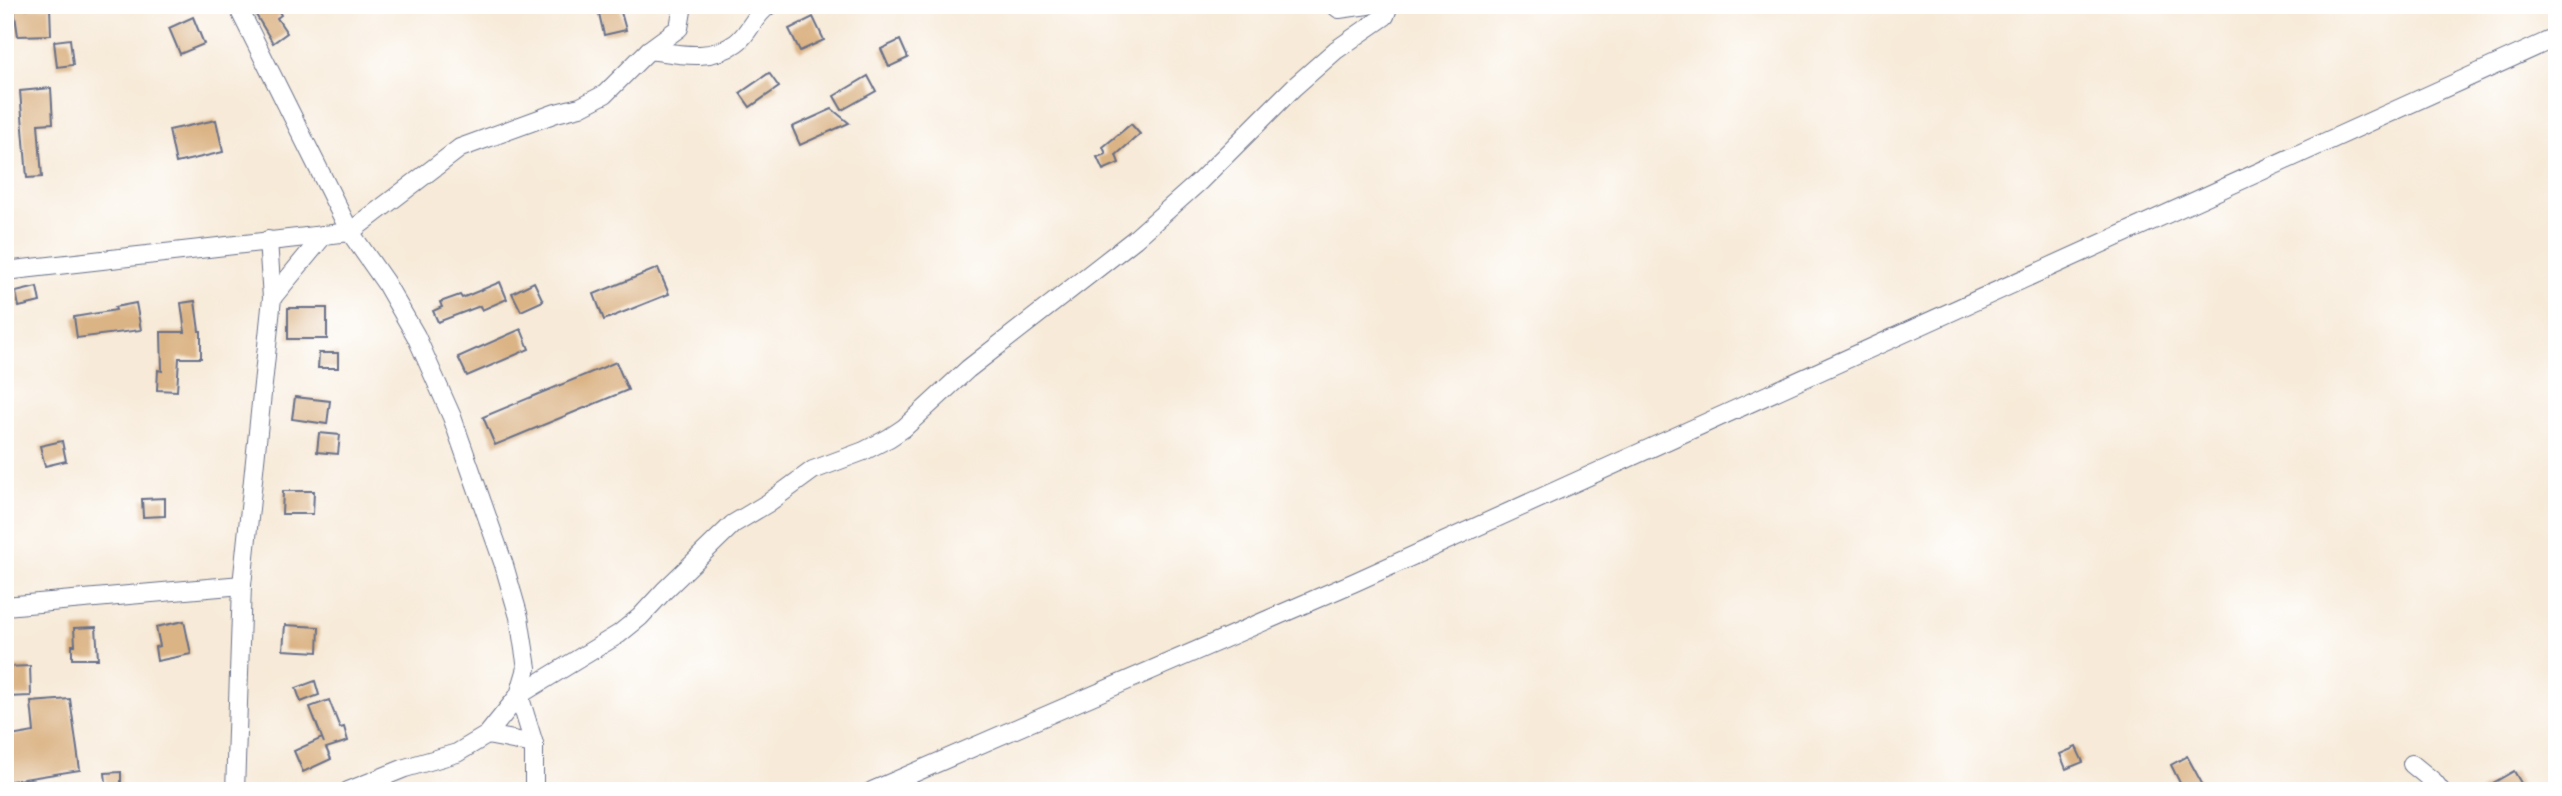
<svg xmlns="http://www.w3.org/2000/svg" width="2562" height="796" font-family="'Comic Neue',sans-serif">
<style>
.building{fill:#dbb485}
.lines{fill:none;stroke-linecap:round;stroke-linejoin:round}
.minor-casing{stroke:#687089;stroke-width:20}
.minor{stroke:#fff;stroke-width:18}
</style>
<rect width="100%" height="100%" fill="#fff"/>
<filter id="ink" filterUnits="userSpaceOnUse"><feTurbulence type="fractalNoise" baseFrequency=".0143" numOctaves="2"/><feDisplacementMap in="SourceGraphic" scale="14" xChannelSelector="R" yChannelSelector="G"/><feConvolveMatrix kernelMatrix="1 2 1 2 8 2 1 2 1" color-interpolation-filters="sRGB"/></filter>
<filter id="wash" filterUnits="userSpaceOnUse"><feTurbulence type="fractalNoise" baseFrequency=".00686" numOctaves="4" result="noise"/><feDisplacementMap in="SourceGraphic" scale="28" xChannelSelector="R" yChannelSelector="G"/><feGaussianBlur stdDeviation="1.57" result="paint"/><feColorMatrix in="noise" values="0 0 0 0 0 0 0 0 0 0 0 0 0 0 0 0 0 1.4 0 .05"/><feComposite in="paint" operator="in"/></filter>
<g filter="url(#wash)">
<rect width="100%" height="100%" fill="#f7ead8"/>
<g id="blocks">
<g class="building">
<path d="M250 5H275L281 15 277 18 287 33 273 43Z"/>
<path d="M597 5H619L626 30 604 35Z"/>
<path d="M50 7 51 35 18 36 14 9Z"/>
<path d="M193 17 204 44 180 54 169 28Z"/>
<path d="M813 17 824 40 800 51 789 29Z"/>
<path d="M70 39 73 65 57 67 54 41Z"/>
<path d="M900 40 908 58 889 67 881 49Z"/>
<path d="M769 73 779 87 750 107 740 93Z"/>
<path d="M868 76 876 91 842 110 834 96Z"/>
<path d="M51 88 53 123 38 124 42 177 27 178 20 91Z"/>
<path d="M832 109 849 123 800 145 792 127Z"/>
<path d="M216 120 223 152 176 163 169 130Z"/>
<path d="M1131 124 1140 134 1116 155 1119 163 1103 170 1097 157 1106 154 1103 147Z"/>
<path d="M658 268 669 294 604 320 594 294Z"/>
<path d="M500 282 507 299 482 310 480 306 438 322 433 311 442 307 440 302 460 295 462 298Z"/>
<path d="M534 282 543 301 521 311 512 293Z"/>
<path d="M37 287 40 302 19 307 16 292Z"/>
<path d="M195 301 199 331H201V358H179L177 391 157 390 158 370 162 371 161 332H185L181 303Z"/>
<path d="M136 303 141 330 77 338 74 317 116 310 115 307Z"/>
<rect x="288" y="308" width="39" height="31"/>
<path d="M521 329 529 349 467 376 458 357Z"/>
<path d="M319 353H338V368H318Z"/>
<path d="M616 362 628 390 495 445 483 417Z"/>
<path d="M295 397 330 401 327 424 292 419Z"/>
<path d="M319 433 340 435 338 454 317 452Z"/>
<path d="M62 441 66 461 45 466 40 446Z"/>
<path d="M283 491H314L313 514H282Z"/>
<path d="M165 498V516L143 517 142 499Z"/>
<path d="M184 621 191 654 157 661 155 647 160 646 156 627Z"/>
<path d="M285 625 319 627 318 652 283 650Z"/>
<path d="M96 627 98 659H72V645H75L74 628Z"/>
<path d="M30 666 31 696 5 697V667Z"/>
<path d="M315 681 319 695 301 702 296 688Z"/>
<path d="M70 699 80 770 5 782V737L34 732 31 702Z"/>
<path d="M329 700 340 728 344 727 348 741 326 748 331 759 303 772 294 751 322 738 324 743 310 707Z"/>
<path d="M2076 747 2083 762 2066 769 2060 754Z"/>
<path d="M2187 756 2206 791H2184L2171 765Z"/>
<path d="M2514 771 2521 783 2508 791H2479Z"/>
<path d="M121 772V791H107L105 773Z"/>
</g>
</g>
</g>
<g filter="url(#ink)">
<use href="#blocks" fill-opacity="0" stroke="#687089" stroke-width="2"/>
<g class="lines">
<g class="minor-casing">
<g id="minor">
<path d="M237 5 350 232 385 282 416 336 452 417 504 565 519 617 527 668 519 695 534 744V791"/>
<path d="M1334 5 1339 9 1368 5"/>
<path d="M649 50C679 54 710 62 736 43 750 33 753 16 769 5"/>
<path d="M5 271 350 232 460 148 556 113 580 107 605 94 649 50 679 28 683 5"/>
<path d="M272 298 324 235"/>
<path d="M5 606 242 585"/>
<path d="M487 735 534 744"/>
<path d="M2412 764 2434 782 2441 791"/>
<path d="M235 791 242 585 272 298 268 240"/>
<path d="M348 791 405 768 457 753 487 735 519 695 619 634 640 617 664 591 733 524 768 503 813 470 864 451 889 438 904 428 968 369 1135 239 1200 181 1294 87 1336 50 1385 16 1389 5"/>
<path d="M872 791 1355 582 2557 37"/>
</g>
</g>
<use href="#minor" class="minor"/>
</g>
</g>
<rect width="2562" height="796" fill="none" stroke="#fff" stroke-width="28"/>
</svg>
